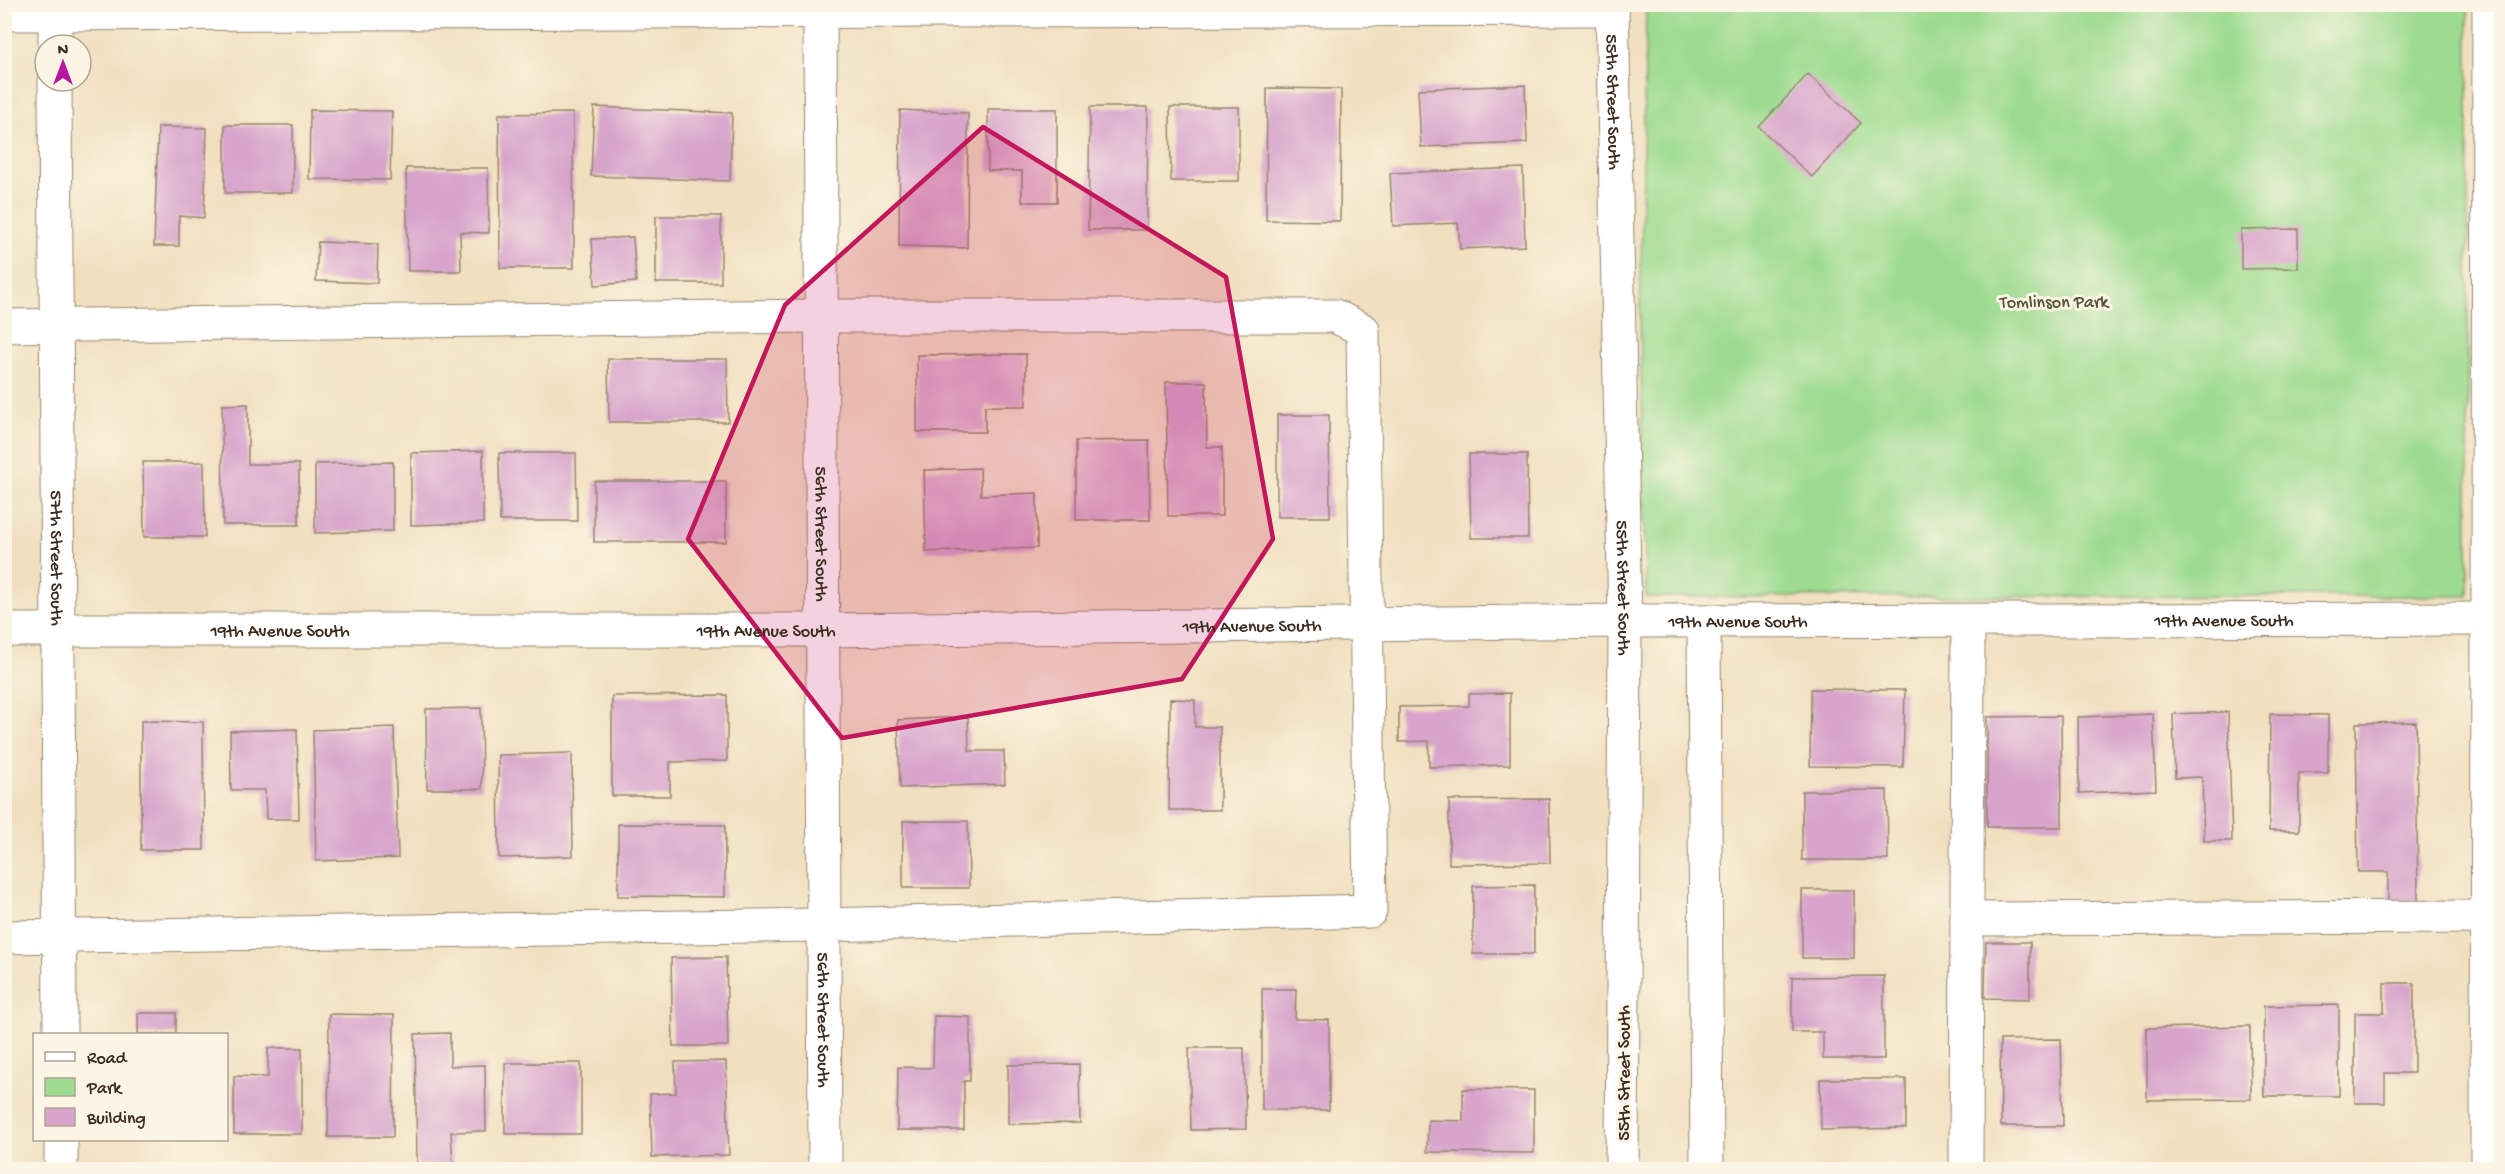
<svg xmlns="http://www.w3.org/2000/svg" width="2505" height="1174" font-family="'Gochi Hand',sans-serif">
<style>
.green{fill:#9ddb90;stroke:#6c8257;stroke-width:1.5}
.building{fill:#d8a4cc}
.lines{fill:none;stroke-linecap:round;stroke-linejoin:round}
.minor-casing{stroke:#96856f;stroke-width:35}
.minor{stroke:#fff;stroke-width:33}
.marked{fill:#c2185b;fill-opacity:0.2;stroke:#c2185b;stroke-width:4.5;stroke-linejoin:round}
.labels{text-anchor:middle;stroke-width:6;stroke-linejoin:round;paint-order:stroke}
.street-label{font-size:18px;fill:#3b2a1e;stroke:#fcf5e5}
.park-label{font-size:18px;fill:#54563a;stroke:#fcf5e5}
</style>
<rect width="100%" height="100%" fill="#fcf5e5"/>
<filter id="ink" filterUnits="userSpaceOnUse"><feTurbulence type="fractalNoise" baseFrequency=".0167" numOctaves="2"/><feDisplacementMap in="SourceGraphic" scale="12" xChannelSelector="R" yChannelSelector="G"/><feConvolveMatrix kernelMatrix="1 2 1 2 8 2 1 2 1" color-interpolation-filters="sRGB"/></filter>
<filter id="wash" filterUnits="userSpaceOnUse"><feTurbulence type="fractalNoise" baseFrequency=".008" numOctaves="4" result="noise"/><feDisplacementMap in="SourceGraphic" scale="24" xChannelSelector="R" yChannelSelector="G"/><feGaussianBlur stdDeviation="1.35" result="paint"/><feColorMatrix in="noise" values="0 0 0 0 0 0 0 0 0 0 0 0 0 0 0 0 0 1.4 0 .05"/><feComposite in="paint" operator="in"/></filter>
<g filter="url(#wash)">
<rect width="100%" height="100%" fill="#f1e0c0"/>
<path class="green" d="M1646 5H2468V596L1646 597 1640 322Z"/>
<g id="blocks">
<g class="building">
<path d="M1808 74 1861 123 1812 177 1759 127Z"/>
<path d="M1525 85 1527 143 1421 147 1418 89Z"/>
<path d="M1267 88 1341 89 1340 221 1266 220Z"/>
<path d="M594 107 732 113 730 181 591 176Z"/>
<path d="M1090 107H1148L1147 230H1088Z"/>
<path d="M1170 107H1239V181H1171Z"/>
<path d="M988 109H1057V202H1022V171H988Z"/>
<path d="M310 110 392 111 390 180 309 179Z"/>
<path d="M900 110 968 113 967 248 899 246Z"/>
<path d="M573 113 574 268H500L499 114Z"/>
<rect x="225" y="125" width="68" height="68"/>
<path d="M158 127 207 128 204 218 179 216V246H154Z"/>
<path d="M406 168H488L489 233 460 232 461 271H408Z"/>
<path d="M1523 168 1525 246 1460 249 1458 223 1393 226 1390 173Z"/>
<rect x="656" y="216" width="65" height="67"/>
<path d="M2298 229V268L2241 269V230Z"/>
<path d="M633 237 636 282 595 285 592 239Z"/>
<path d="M318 242 378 244 377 283 316 281Z"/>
<path d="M1026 354V406H985V432H917V355Z"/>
<path d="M608 359H727L728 422H609Z"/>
<path d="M1166 382H1206L1207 447H1222V516H1168Z"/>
<path d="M248 404V464H299V525H223L222 405Z"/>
<path d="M1277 415H1329L1330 517H1277Z"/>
<path d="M1149 440 1150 520H1076V441Z"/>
<path d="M483 451V523L411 525V453Z"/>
<path d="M499 453H576L577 521H500Z"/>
<path d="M1469 454H1527L1528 538H1471Z"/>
<path d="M143 462H204L205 537H144Z"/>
<path d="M393 462V531L315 533V464Z"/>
<path d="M980 468 981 495 1037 493V548L926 552 924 470Z"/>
<rect x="594" y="481" width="132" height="61"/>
<path d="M1811 689 1905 690 1903 767 1810 766Z"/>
<path d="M1510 693V765L1429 767V741L1399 742V707L1469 706V694Z"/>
<path d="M727 695V761L670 762V796H612V696Z"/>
<path d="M1170 699 1195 700V727H1220V810H1169Z"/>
<path d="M481 708 482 789H427L426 709Z"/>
<path d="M2228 712 2232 841H2204L2202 777 2175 778 2173 714Z"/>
<path d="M2153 714 2156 790 2079 793 2078 717Z"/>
<path d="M2270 714 2328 715V773H2299V831H2269Z"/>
<path d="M2061 716 2062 827H1987V717Z"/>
<path d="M968 717 969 751H1004L1005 784 900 788 898 720Z"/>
<path d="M141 721 203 722 204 850H141Z"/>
<path d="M2416 722 2418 901H2388V872H2358L2356 723Z"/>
<path d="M394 727 398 858 316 861 313 730Z"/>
<path d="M297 729 299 819H266L265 790H231L230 731Z"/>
<path d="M572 753 573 856 499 858 498 755Z"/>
<path d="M1887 790 1888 860H1802V791Z"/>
<path d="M1549 799 1550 863 1449 864V800Z"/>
<path d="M903 821H968L969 888H903Z"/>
<path d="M618 824 725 825V897L618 896Z"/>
<path d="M1534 885V954H1473V886Z"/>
<rect x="1802" y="890" width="52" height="68"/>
<path d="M1986 942H2030V999L1985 998Z"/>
<path d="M726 957 728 1046H673L671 958Z"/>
<path d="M1884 976V1059H1823V1032H1792V977Z"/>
<path d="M2384 983H2414V1073H2385V1103H2355V1013H2384Z"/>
<path d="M1262 989H1296L1295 1019 1329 1020V1110H1262Z"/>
<path d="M2339 1005V1096H2264V1006Z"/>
<rect x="138" y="1013" width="38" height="21"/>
<path d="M329 1014 394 1015 393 1137H328Z"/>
<path d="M934 1016 970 1017V1081H964V1130H897L898 1067 933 1068Z"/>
<path d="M2250 1026 2251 1099 2147 1100V1028Z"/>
<path d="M450 1033V1066L485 1065 486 1131 451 1132 453 1165H417L415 1034Z"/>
<path d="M2061 1039 2063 1126H2001L2000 1040Z"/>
<path d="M268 1048H302V1134H234V1076L268 1077Z"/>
<path d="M1189 1048H1244L1246 1129 1191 1130Z"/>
<path d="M726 1061 729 1155 652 1157 650 1094 676 1093 675 1062Z"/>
<rect x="505" y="1063" width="76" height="71"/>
<path d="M1079 1064 1080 1123 1008 1124V1065Z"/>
<path d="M1820 1079H1906V1128L1821 1130Z"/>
<path d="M1463 1089 1534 1090V1153L1427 1152 1428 1120 1463 1121Z"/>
</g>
</g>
</g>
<g filter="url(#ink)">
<use href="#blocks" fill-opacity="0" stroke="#96856f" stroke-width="1.5"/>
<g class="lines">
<g class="minor-casing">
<g id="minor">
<path d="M55 4V45"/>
<path id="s1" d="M820 4 825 1170"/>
<path id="s2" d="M1612 4 1625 621 1622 1170"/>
<path d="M4 14 1612 9"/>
<path id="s3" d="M55 81 60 1034"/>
<path d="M4 326 822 316H1335L1363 330 1370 911 824 925 4 937"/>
<path d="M1704 622 1707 1170"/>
<path id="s4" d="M4 630H823L1625 621 2500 619"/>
<path d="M1967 919 2500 917"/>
<path d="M61 1140V1170"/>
<path d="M1966 1170 1968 621"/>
<path d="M2487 1170 2489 4"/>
</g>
</g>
<use href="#minor" class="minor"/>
</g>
</g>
<path class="marked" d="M983 127 1226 277 1273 539 1182 679 842 738 688 539 785 305Z"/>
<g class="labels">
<g class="street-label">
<text dy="6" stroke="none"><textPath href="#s2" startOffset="98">55th Street South</textPath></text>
<text dy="6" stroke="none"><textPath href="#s1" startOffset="530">56th Street South</textPath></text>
<text dy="6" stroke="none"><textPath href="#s3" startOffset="477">57th Street South</textPath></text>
<text dy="6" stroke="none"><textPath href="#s2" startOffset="584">55th Street South</textPath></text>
<text dy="6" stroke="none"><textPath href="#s4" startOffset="2220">19th Avenue South</textPath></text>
<text dy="6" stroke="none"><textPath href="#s4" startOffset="1734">19th Avenue South</textPath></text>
<text dy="6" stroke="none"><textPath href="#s4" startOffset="1248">19th Avenue South</textPath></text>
<text dy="6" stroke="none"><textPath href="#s4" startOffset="276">19th Avenue South</textPath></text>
<text dy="6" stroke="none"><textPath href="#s4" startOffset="762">19th Avenue South</textPath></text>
<text dy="6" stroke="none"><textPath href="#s1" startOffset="1016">56th Street South</textPath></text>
<text transform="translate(1623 1073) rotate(-90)" y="6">55th Street South</text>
</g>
<g class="park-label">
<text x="2054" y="307">Tomlinson Park</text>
</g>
</g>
<rect width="2505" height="1174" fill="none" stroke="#fcf5e5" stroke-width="24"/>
<rect x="33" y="1033" width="195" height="108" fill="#fcf5e5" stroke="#afa495" stroke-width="1.5"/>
<rect x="45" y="1052" width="30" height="9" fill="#ffffff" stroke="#afa495" stroke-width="1.5"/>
<text x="87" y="1063" font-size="18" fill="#3b2a1e">Road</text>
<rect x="45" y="1078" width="30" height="18" fill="#9ddb90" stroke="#afa495" stroke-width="1.5"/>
<text x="87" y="1093" font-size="18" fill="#3b2a1e">Park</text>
<rect x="45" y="1108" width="30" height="18" fill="#d8a4cc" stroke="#afa495" stroke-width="1.5"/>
<text x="87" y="1123" font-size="18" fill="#3b2a1e">Building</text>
<g transform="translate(63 63)"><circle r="28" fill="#fcf5e5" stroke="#afa495" stroke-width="1.5"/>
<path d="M0-4.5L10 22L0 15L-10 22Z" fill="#b5179e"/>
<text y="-9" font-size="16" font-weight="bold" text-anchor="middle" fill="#3b2a1e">N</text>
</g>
</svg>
